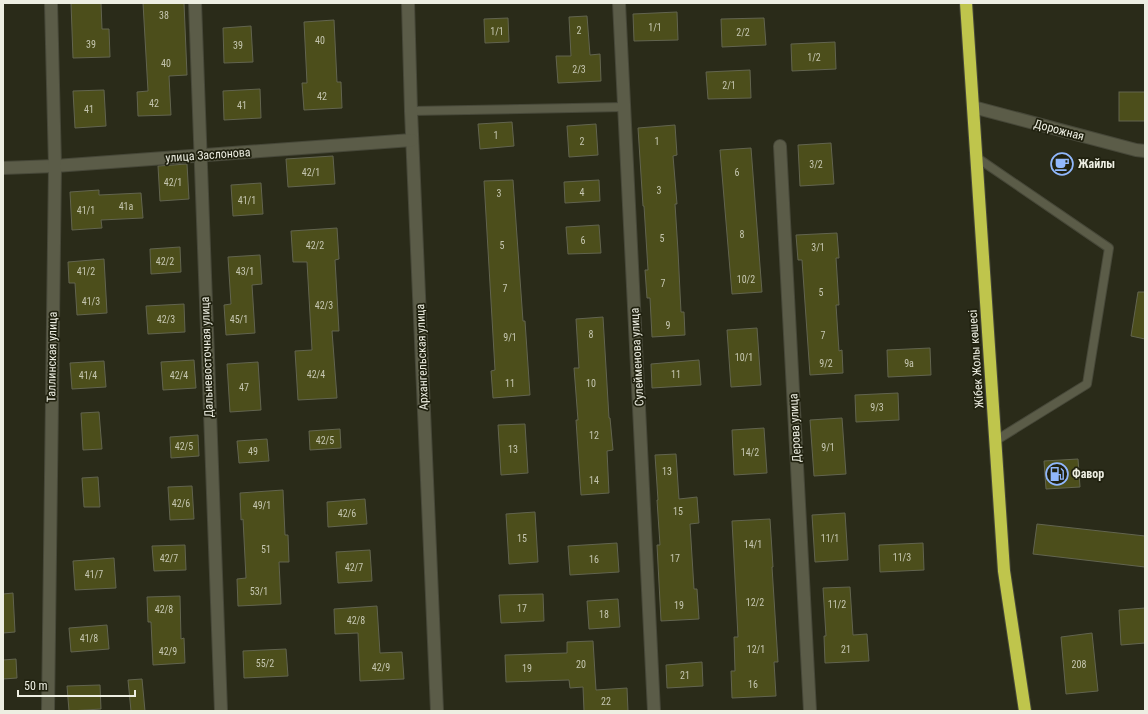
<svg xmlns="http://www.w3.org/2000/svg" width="1148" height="714" font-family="'Roboto Condensed',sans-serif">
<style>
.building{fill:#4c4e1b;stroke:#62644f}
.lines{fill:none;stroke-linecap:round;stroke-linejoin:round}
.lane-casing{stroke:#474839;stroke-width:10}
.street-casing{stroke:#474839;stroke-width:14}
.highway-casing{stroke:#474839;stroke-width:14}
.lane{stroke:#5b5c48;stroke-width:8}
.street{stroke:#5b5c48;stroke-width:12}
.highway{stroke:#bfc54c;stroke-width:12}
.labels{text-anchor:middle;stroke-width:3.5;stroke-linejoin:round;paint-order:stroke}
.number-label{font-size:10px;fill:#c5c6b0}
.street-label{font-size:12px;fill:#edeee2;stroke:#20210f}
.poi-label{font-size:12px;font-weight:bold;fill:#edeee2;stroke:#20210f;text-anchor:start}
</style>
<rect width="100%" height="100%" fill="#2a2b19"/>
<g class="building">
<path d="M71 3H101L102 29H109L110 57 73 58Z"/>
<path d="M143 3H184L187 75 169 76 171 115 138 116 137 92 148 91Z"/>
<path d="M677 12 678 40 634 41 633 14Z"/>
<path d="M587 16 590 55 600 54 601 81 558 83 556 56H571L569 17Z"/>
<path d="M508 18 509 42 485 43 484 19Z"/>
<path d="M764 18 766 45 722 47 721 19Z"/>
<path d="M334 20 337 82H341L342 108 304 110 302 83H307L304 22Z"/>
<path d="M251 26 253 62 224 63 223 28Z"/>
<path d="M835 42 836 69 792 71 791 44Z"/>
<path d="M750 70 751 98 708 99 706 72Z"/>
<path d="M260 89 261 118 224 120 223 91Z"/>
<path d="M104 90 106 126 75 128 73 91Z"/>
<rect x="1119" y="92" width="26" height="29"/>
<path d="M512 122 514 146 480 149 478 124Z"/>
<path d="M596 124 598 155 569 157 567 126Z"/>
<path d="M675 125 677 155 673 156 677 204H675L678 251 681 312H684L685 335 652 337 650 298H647L645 270H648L644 206H643L638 128Z"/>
<path d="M831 143 834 184 800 186 798 145Z"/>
<path d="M751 148 762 292 732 294 720 150Z"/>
<path d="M333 156 335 184 288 187 286 159Z"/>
<path d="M187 164 189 199 160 201 158 166Z"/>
<path d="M513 180 523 321H525L530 395 493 398 491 371 495 370 484 181Z"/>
<path d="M599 180 600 201 565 203 564 182Z"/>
<path d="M261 183 263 214 233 216 231 185Z"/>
<path d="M99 190V195L141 193 143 218 101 220 102 228 72 230 70 192Z"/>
<path d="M599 225 601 253 568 254 566 227Z"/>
<path d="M337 228 339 259 335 260 339 331H332L337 398 298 400 295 351 312 350 307 262H293L291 231Z"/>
<path d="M837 233 839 258H836L839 305H836L839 351 842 350 843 373 810 375 802 260H798L796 235Z"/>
<path d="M180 247 181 272 151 274 150 249Z"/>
<path d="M260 255 262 284 252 285 255 333 226 335 224 305 231 304 228 257Z"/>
<path d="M104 259 107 313 77 315 75 283H69L68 262Z"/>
<path d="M1138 292H1145V339L1131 336Z"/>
<path d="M184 304 185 332 148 334 146 306Z"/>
<path d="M603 317 609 418H610L613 450 607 451 609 493 581 495 576 420H578L574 368H579L576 319Z"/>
<path d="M757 328 761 385 731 387 727 330Z"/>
<path d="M930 348 931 375 888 377 887 350Z"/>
<path d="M194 360 196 388 163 390 161 362Z"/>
<path d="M699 360 701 385 652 388 651 364Z"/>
<path d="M104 361 106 387 72 389 70 363Z"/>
<path d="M258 362 261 410 230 412 227 364Z"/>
<path d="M898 393 899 420 856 422 855 395Z"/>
<path d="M99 412 102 449 83 450 81 413Z"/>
<path d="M842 418 846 474 814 476 810 420Z"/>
<path d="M525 424 528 473 501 475 498 425Z"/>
<path d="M764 428 767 473 734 475 732 430Z"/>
<path d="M340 429 341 448 310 450 309 431Z"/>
<path d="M198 435 199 456 171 458 170 437Z"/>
<path d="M267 439 269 461 239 463 237 441Z"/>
<path d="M676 454 679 499 697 497 699 523 690 524 694 589H697L699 619 661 621 657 545H660L657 500H658L655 455Z"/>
<path d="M1078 459 1080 487 1046 489 1044 461Z"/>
<path d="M98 477 100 507H84L82 478Z"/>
<path d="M192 486 194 519 170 520 168 487Z"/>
<path d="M283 490 285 535H288L289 562H279L281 604 238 606 237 579 246 578 243 519 241 520 240 493Z"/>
<path d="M365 499 367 524 328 527 327 502Z"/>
<path d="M535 512 538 562 509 564 506 514Z"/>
<path d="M845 513 848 560 815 562 812 515Z"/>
<path d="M770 519 773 567H772L778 662H774L776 696 732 698 731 671H735L734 637H738L732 521Z"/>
<path d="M1037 524 1145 536V567L1033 554Z"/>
<path d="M617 543 619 572 570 575 568 546Z"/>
<path d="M923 543 924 570 880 572 879 545Z"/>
<path d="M185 545 186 570 154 571 152 546Z"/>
<path d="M370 550 372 581 338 583 336 552Z"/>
<path d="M114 558 116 588 75 590 73 561Z"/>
<path d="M850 587 853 635 867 634 869 661 825 663 824 636H826L823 588Z"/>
<path d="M13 593 15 632 3 633V594Z"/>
<path d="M543 594 544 621 501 623 499 595Z"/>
<path d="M180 596 181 639 184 638 185 663 153 665 151 622H148L147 597Z"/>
<path d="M618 599 620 627 589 629 587 601Z"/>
<path d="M377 606 380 653 402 652 404 679 360 681 358 633 335 634 334 609Z"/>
<path d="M1145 608V643L1121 645 1119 610Z"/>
<path d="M107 625 109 649 71 652 69 628Z"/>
<path d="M1092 633 1098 691 1066 694 1061 637Z"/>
<path d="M593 641 596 690 627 688 628 711H584L583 687 570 688 569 680 506 682 505 655 567 653V642Z"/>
<path d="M286 649 288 676 244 678 243 651Z"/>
<path d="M16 659 17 678 3 679V660Z"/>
<path d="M702 662 703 686 667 688 666 665Z"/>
<path d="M142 679 145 711H131L128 680Z"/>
<path d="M100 685 101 709 69 711 67 686Z"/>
</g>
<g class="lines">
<g class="lane-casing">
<g id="lane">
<path d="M411 111 624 107"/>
<path d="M976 157 1109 248 1087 384 995 441"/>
</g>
</g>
<g class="street-casing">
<g id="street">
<path d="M195 3 221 711"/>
<path d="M408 3 411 111 437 711"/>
<path d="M619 3 654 711"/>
<path d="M973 107 1136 150 1145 151"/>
<path d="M780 146 810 711"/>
<path d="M3 168 55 166 412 140"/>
<path d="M48 711 55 166 51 3"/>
</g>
</g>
<g class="highway-casing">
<path id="highway" d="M966 3 1004 571 1025 711"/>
</g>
<use href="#lane" class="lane"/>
<use href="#street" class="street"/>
<use href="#highway" class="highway"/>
</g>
<defs>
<g id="cafe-ring" transform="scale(1.15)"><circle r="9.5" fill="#20210f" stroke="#91b8fd" stroke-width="1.5"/><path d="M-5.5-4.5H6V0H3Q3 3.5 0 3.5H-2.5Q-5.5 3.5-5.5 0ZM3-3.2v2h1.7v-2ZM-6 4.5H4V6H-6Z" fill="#91b8fd"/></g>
<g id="fuel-ring" transform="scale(1.15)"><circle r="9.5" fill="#20210f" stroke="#91b8fd" stroke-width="1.5"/><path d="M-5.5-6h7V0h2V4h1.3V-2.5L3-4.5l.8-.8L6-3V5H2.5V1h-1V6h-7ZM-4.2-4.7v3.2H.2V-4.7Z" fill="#91b8fd"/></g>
</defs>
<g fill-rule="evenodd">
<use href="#cafe-ring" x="1062" y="164"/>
<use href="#fuel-ring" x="1057" y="474"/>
</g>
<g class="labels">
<g class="number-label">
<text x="164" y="19">38</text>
<text x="655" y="31">1/1</text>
<text x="579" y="34">2</text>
<text x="497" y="35">1/1</text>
<text x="743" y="36">2/2</text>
<text x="320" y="44">40</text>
<text x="91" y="48">39</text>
<text x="238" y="49">39</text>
<text x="814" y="61">1/2</text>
<text x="166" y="67">40</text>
<text x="579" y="73">2/3</text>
<text x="729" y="89">2/1</text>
<text x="322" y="100">42</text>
<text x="154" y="107">42</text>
<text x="242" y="109">41</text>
<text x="89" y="113">41</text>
<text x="496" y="139">1</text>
<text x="582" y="145">2</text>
<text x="657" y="145">1</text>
<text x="816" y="168">3/2</text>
<text x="311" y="176">42/1</text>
<text x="737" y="176">6</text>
<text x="173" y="186">42/1</text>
<text x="659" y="194">3</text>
<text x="582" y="196">4</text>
<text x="499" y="197">3</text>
<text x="247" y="204">41/1</text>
<text x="126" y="210">41а</text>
<text x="86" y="214">41/1</text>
<text x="742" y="238">8</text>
<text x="662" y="242">5</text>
<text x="583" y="244">6</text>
<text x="315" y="249">42/2</text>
<text x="502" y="249">5</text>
<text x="818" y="251">3/1</text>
<text x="165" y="265">42/2</text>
<text x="86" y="275">41/2</text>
<text x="245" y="275">43/1</text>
<text x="746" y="283">10/2</text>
<text x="663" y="287">7</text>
<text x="505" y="292">7</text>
<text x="821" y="296">5</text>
<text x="91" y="305">41/3</text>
<text x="324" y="309">42/3</text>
<text x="166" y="323">42/3</text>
<text x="239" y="323">45/1</text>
<text x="668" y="329">9</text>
<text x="591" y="338">8</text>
<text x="823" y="339">7</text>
<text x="510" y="341">9/1</text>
<text x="744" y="361">10/1</text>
<text x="826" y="367">9/2</text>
<text x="909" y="367">9а</text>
<text x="316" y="378">42/4</text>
<text x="676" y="378">11</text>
<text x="88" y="379">41/4</text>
<text x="179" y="379">42/4</text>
<text x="510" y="387">11</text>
<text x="591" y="387">10</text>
<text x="244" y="391">47</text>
<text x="877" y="411">9/3</text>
<text x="594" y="439">12</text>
<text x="325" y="444">42/5</text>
<text x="184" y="450">42/5</text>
<text x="828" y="451">9/1</text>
<text x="513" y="453">13</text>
<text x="253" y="455">49</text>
<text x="750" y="456">14/2</text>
<text x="667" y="475">13</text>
<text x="594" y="484">14</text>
<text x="181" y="507">42/6</text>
<text x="262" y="509">49/1</text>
<text x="678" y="515">15</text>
<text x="347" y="517">42/6</text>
<text x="522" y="542">15</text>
<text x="830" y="542">11/1</text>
<text x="753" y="548">14/1</text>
<text x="266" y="553">51</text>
<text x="902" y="561">11/3</text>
<text x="169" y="562">42/7</text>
<text x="675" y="562">17</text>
<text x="594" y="563">16</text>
<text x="354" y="571">42/7</text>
<text x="94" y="578">41/7</text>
<text x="259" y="595">53/1</text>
<text x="755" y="606">12/2</text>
<text x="837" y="608">11/2</text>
<text x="679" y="609">19</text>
<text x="522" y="612">17</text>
<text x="164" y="613">42/8</text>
<text x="604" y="618">18</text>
<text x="356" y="624">42/8</text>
<text x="89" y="642">41/8</text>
<text x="756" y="653">12/1</text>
<text x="846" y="653">21</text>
<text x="168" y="655">42/9</text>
<text x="265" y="667">55/2</text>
<text x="581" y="668">20</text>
<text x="1079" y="668">208</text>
<text x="381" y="671">42/9</text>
<text x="527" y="672">19</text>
<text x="685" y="679">21</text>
<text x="753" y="688">16</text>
<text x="606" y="705">22</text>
</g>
<g class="street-label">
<text transform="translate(1059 130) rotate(15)" y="4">Дорожная</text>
<text transform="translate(208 155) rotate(-4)" y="4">улица Заслонова</text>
<text transform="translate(52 357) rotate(-89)" y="4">Таллинская улица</text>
<text transform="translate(207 357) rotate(-92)" y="4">Дальневосточная улица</text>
<text transform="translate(422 357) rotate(-92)" y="4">Архангельская улица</text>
<text transform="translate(637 357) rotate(-93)" y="4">Сулейменова улица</text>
<text transform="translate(976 359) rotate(-94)" y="4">Жібек Жолы көшесі</text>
<text transform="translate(795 428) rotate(-93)" y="4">Дерова улица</text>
</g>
<g class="poi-label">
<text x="1078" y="168">Жайлы</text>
<text x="1072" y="478">Фавор</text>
</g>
</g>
<rect width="1148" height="714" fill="none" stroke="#edeee2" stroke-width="8"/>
<path d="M18 690v6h117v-6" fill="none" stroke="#edeee2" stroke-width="2"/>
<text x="24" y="690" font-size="12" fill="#edeee2" stroke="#20210f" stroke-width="3" paint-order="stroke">50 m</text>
</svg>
